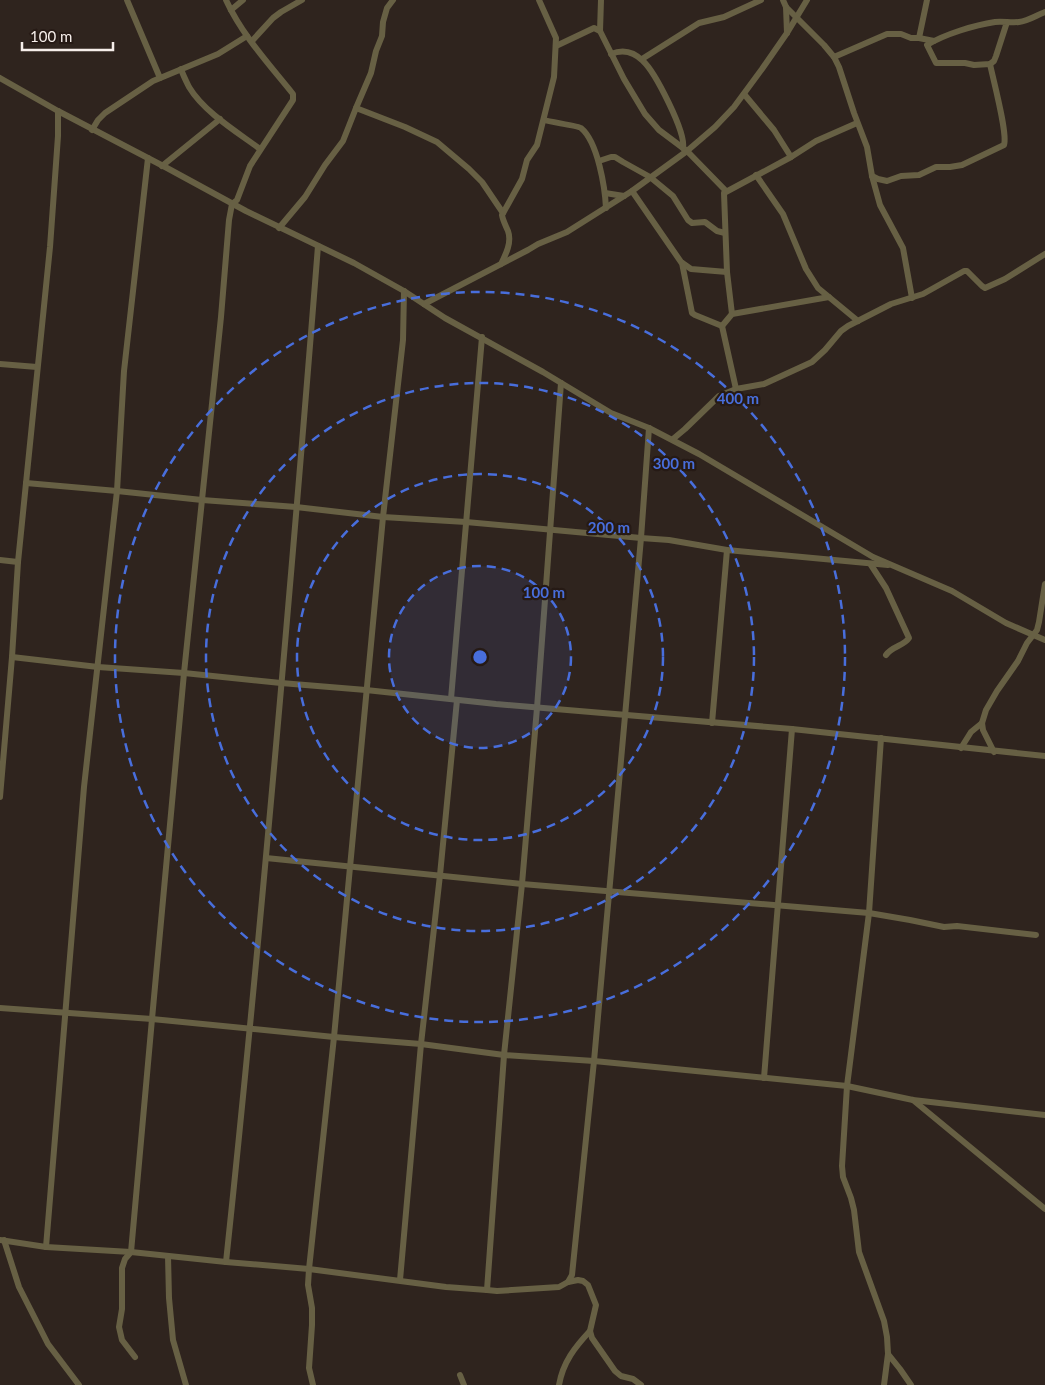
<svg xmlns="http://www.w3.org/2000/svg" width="1045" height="1385" font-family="Lato,sans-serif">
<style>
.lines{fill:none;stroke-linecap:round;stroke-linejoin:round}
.street{stroke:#676044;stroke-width:6}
.ring{fill:none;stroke:#486edc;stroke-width:2.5;stroke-dasharray:9 6}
.centre{fill:#486edc;stroke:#261a15;stroke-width:2.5}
.ring-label{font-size:15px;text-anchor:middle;font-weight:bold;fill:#486edc;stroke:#261a15;stroke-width:4.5;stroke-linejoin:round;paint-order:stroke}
</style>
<rect width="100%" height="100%" fill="#2f241e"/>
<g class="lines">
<g class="street">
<path d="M127 0 160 78"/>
<path d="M601 0 600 31 624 79 645 114 659 130 687 151 726 191"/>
<path d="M783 0 786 7 824 45 834 57 839 67 854 113 867 147 872 176 880 205 903 248 912 298"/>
<path d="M786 7 787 33"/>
<path d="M231 10 243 0"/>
<path d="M1007 22 996 56 994 61 990 64 974 65 965 63H936L927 45C945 34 975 25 995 22 1003 21 1011 23 1019 22 1028 21 1037 15 1045 12"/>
<path d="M919 38 927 0"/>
<path d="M252 41 273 18 281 12 302 0"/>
<path d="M556 46 594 28 600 31"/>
<path d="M611 54C623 49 634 52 643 61 655 72 686 132 683 148"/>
<path d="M834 57 887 34H901L911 38H919L934 41"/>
<path d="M642 59 699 23 724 17 761 0"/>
<path d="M181 69C183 75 186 81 189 87 204 112 237 132 260 149"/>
<path d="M0 78 58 111 167 168 246 211 354 263 404 291 445 318 543 372 611 413 649 428 699 454 873 557 952 591 1006 623 1045 640"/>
<path d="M744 94 774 130 791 157"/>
<path d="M356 108 405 127 437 142 469 169 482 182 503 213"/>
<path d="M544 120C550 122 579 126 581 128 598 142 605 188 606 208"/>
<path d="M92 130 98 120 105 113 153 81 218 54 247 36"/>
<path d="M599 161 611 157H615L623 162 650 177 673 196 688 220 692 223 705 222 717 231 725 233"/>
<path d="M162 166 220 119"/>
<path d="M756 175 783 214 806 269 818 288 858 321"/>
<path d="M872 176 878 179 887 181 901 176 919 175 936 167H950L962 165 1004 145C1008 134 993 79 990 64"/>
<path d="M632 191 681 262 691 269 727 272"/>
<path d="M605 193 624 196"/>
<path d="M279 228 305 197 325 165 343 141 356 108 371 73 376 51 382 36 383 22 387 8 393 0"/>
<path d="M682 263 692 313 695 315 722 326"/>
<path d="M501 264C506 254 512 242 508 231 506 226 503 221 502 215L522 179 527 160 537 145 554 77 556 38 539 0"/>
<path d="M424 304 528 250 538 244 567 232 632 191 687 151 715 127 734 107 762 69 787 33 807 0"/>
<path d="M732 314 727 272 724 193 791 157 816 141 857 123"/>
<path d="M722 326 732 314 829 297"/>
<path d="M722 326 736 389"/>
<path d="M0 364 37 367"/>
<path d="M673 439 685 429 719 396 736 389 764 384 812 362 825 350 841 331 848 326 891 304 923 294 964 271H967L982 286 985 288 1005 279 1045 254"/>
<path d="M26 483 117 491 202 500 296 507 383 517 466 522 641 538 669 540 727 550 888 565"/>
<path d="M0 560 18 562"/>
<path d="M871 565 886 588 909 638C904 646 892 646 886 655"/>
<path d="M12 657 98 667 184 673 281 683 366 690 496 704 792 729 1045 756"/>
<path d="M451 699 482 337"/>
<path d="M712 723 727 550"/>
<path d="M881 738 869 913 847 1086 842 1166 843 1177 851 1198 854 1210 859 1252 884 1321 887 1337 888 1354 900 1369 911 1385"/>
<path d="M961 748 971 732 982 723"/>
<path d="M994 752 983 730 982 723 986 710 997 691 1018 661 1027 643 1037 630 1039 622 1045 584"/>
<path d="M0 797 12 657 18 562 50 247 58 136V111"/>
<path d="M266 858 522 884 869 913 910 920 944 927 957 926 1036 935"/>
<path d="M0 1008 152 1019 334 1037 421 1044 504 1055 594 1061 847 1086 913 1100 1045 1115"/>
<path d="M764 1078 792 729"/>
<path d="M913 1100 1045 1209"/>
<path d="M0 1240 46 1247 131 1252 226 1262 309 1269 446 1287 487 1290 497 1291 559 1287 568 1282 572 1275 594 1061 641 538 649 428"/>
<path d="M4 1240 19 1287 48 1344 79 1385"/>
<path d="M46 1247 84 787 117 491 124 371 148 158"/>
<path d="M168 1256 169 1298 173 1340 186 1385"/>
<path d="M226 1262C262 924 291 585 318 246"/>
<path d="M400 1280 421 1044 440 875 457 700"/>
<path d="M568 1282 578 1280 583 1281 588 1285 596 1305 590 1331 592 1338 615 1371 621 1376 633 1379 641 1385"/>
<path d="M487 1290 504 1055 522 884 537 708 561 383"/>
<path d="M135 1357 122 1340 119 1327 122 1309V1268L125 1259 131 1252 152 1019 184 673 221 317 229 220 232 204 237 200 250 166 293 100V94C269 64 242 35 226 0"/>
<path d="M460 1375 464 1385"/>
<path d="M313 1385 309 1368 312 1325V1308L308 1285 309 1269 334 1037 383 517 403 340 404 291"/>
<path d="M559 1385C563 1362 575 1347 590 1331"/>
<path d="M884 1385 888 1354"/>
</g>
</g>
<circle cx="480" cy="657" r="91" fill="#486edc" fill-opacity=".12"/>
<g class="ring">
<circle cx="480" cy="657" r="91"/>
<circle cx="480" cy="657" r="183"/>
<circle cx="480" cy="657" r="274"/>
<circle cx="480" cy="657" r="365"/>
</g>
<circle cx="480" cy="657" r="8" class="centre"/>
<g class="ring-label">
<text x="738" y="404">400 m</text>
<text x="674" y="469">300 m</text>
<text x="609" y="533">200 m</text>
<text x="544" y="598">100 m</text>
</g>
<path d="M22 42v8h91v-8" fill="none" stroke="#f6eeea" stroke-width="2.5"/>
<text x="30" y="42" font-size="15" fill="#f6eeea" stroke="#261a15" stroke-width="4" paint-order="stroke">100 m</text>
</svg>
